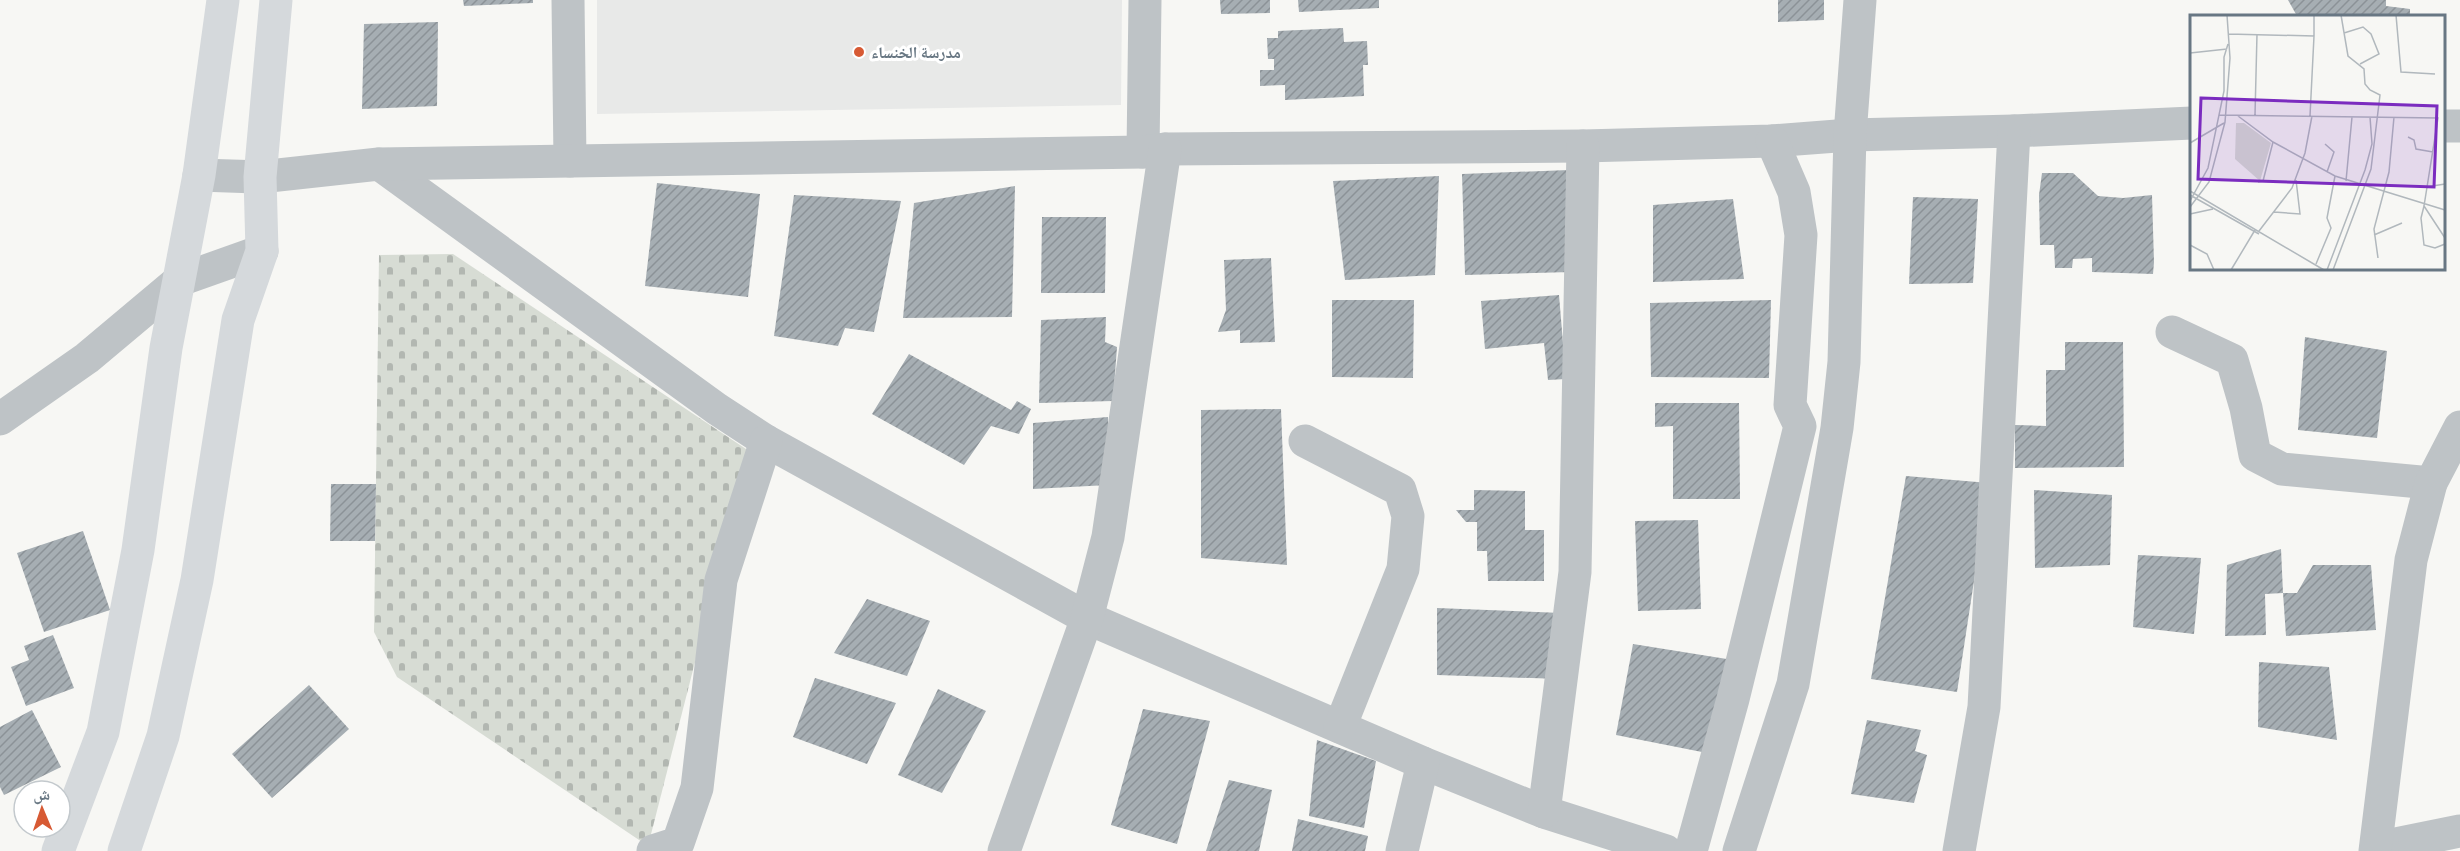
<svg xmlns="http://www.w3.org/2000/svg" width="2460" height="851" font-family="Signika,'Noto Naskh Arabic',sans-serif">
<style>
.built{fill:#e8e9e8}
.cemetery{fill:url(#cemetery-stones)}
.building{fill:url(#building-hatch)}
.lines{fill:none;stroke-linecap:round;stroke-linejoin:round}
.minor{stroke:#bec3c6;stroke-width:33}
.major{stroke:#d5d9dc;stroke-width:33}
.poi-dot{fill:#d75a34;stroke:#fff;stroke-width:2}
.labels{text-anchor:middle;stroke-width:6;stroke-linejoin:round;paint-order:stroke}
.poi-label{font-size:16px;font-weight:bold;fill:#687783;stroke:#fff;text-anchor:start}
.inset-road{fill:none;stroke:#b1b8bd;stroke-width:1.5}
.view{fill:#7b2cbf;fill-opacity:0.15;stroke:#7b2cbf;stroke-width:3}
.inset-edge{fill:none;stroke:#687783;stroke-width:3}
</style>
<defs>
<pattern id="cemetery-stones" width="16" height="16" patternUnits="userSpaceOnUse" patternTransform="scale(1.5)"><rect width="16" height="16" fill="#d7dcd4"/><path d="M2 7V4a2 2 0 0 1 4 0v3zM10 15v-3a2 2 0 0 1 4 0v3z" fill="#b2b7b1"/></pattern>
<pattern id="building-hatch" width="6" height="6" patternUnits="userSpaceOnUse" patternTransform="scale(1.5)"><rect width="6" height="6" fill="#a6aeb3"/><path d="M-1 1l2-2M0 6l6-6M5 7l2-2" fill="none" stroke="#8b9297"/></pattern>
</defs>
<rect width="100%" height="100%" fill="#f7f7f4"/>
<path class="built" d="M597 0H1122L1121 105 597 114Z"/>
<path class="cemetery" d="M453 254 749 451 648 846 397 677 374 632 379 255Z"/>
<g class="building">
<path d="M463 0H533V3L464 6Z"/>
<path d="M1220 0H1270V13L1221 14Z"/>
<path d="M1298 0H1379V8L1299 12Z"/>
<path d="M1778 0H1824V20L1778 22Z"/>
<path d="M2288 0H2386V6L2410 9V16H2297Z"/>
<path d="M438 22 437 106 362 109 364 24Z"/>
<path d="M1343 28 1344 42 1367 41 1368 65H1363L1364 96 1285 100V85L1260 86V70H1274V59H1268L1267 38H1278V31Z"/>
<path d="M1569 170 1572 272 1465 275 1462 174Z"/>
<path d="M2042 173H2073L2098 196 2123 198 2152 195 2154 262 2153 274 2092 272V258L2073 259 2072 268H2055L2054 245H2040L2039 195Z"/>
<path d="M1439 176 1435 275 1345 280 1333 181Z"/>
<path d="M657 183 760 194 748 297 645 286Z"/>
<path d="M1015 186 1012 317 903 318 914 203Z"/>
<path d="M794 195 901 201 874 332 845 328 838 346 774 336Z"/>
<path d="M1913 197 1978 199 1973 283 1909 284Z"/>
<path d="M1733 199 1744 279 1653 282V205Z"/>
<path d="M1042 217H1106L1105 293H1041Z"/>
<path d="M1271 258 1275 342 1240 343V330L1218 332 1226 310 1224 260Z"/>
<path d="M1559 295 1566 379 1548 380 1544 343 1485 349 1481 301Z"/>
<path d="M1332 300H1414L1413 378 1332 377Z"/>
<path d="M1771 300 1769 378 1651 377 1650 303Z"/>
<path d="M1106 317 1105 342 1117 347 1113 401 1039 403 1041 320Z"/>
<path d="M2305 337 2387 351 2377 438 2298 430Z"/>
<path d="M2065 342H2123L2124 467 2015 468V425L2046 426V370H2065Z"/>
<path d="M909 354 1011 410 1017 401 1031 409 1019 434 991 426 964 465 872 414Z"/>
<path d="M1655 403H1739L1740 499H1673V426L1655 427Z"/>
<path d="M1281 409 1287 565 1201 558V410Z"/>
<path d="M1108 417V485L1033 489V423Z"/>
<path d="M1906 476 1989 483 1957 692 1871 679Z"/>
<path d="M331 484H376L375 541H330Z"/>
<path d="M1474 490 1525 491V530H1544V581H1488L1487 551H1477V522H1466L1456 510H1474Z"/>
<path d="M2034 490 2112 495 2110 565 2035 568Z"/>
<path d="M1698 520 1701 609 1638 611 1635 521Z"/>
<path d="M83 531 110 610 44 632 17 553Z"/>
<path d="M2281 549 2283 593 2265 594 2266 635 2225 636 2227 565Z"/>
<path d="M2138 555 2201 558 2194 634 2133 627Z"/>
<path d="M2313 565H2371L2376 630 2286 636 2283 593H2297Z"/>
<path d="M867 599 930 621 907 676 834 653Z"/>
<path d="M1437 608 1562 613 1560 679 1437 675Z"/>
<path d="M53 635 74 688 26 706 11 667 29 660 24 646Z"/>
<path d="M1633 644 1733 660 1707 753 1616 735Z"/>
<path d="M2259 662 2329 667 2337 740 2258 727Z"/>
<path d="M815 678 896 703 867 764 793 737Z"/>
<path d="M309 685 349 729 272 798 232 754Z"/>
<path d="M938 689 986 711 942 793 898 775Z"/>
<path d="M1143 709 1210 721 1177 844 1111 825Z"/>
<path d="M32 710 61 767 4 795 0 787V727Z"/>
<path d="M1867 720 1921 730 1915 751 1927 755 1914 803 1851 794Z"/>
<path d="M1317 740 1376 761 1364 828 1309 816Z"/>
<path d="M1229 780 1272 790 1259 851H1206Z"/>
<path d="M1298 819 1368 836 1365 851H1292Z"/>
</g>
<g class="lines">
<g class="minor">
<path d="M568 0 570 161"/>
<path d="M2444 126H2460"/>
<path d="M1143 152 1145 0"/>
<path d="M379 164 717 409 766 441 1087 618 1423 763 1544 812 1666 851"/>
<path d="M199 175 260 177 379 164 1143 152 1165 149 1583 146 1772 141 1850 135 2014 131 2192 123"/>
<path d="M2172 332 2232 360 2246 408 2255 455 2282 469 2431 483"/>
<path d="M0 419 87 358 180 280 262 251"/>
<path d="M1305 441 1400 490 1408 516 1403 569 1340 727"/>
<path d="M1544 812 1575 572 1583 146"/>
<path d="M2376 848 2460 831"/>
<path d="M653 851 678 843 697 788 721 580 766 441"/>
<path d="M1004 851 1087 618 1108 537 1165 149"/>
<path d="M1402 851 1423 763"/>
<path d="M1691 851 1733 699 1800 426 1790 405 1801 235 1794 192 1772 141"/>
<path d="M1739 851 1793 684 1837 428 1844 362 1850 135 1860 0"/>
<path d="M1959 851 1984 707 2014 131"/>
<path d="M2375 851 2411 560 2431 483 2460 427"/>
</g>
<g class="major">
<path d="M58 851 103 732 138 550 166 348 199 175 223 0"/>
<path d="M124 851 163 736 197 580 238 320 262 251 260 177 276 0"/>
</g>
</g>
<circle class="poi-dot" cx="859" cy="52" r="6"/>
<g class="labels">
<g class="poi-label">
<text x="871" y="58">مدرسة الخنساء</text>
</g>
</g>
<g transform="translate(2190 15)">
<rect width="255" height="255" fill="#f7f7f4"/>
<path d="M46 108H54L81 128 70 166 45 144Z" fill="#d7dcd4"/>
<path class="inset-road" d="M124 0V21M206 0 211 57 245 59M154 18 173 12 181 19 189 39 170 49M38 19 124 21 120 101M0 38 37 34M29 100 248 103 234 191 255 223M65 100 67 19M48 101 83 127 145 161 255 195M218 122 224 125 226 134 243 137M0 128 34 108M135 129 144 137 137 157M156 166 162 102M68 167 73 166 83 127M236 172 255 169M0 176 134 255M0 180 69 219M0 186 18 153 34 76V42L38 29M234 191 231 203 234 230 245 233 255 229M0 192 19 167 35 107 40 43 37 0M84 197 110 199 106 165M0 199 23 194M69 216 102 173 115 138 122 101M184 220 212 208M0 230 17 239 24 255M188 243 184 214 199 157 204 102M126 249 141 213 137 203 145 161M41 255 65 215M137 255 175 155 182 129 180 102M143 255 181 154 190 80 180 75 175 69 174 54 158 41 151 0"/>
<path class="view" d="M11 83 247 91 244 172 8 164Z"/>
<rect width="255" height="255" class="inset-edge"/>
</g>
<g transform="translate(42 809) rotate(358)"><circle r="28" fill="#ffffff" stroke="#c3c9cd" stroke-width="1.5"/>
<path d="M0-4.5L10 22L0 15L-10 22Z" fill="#d75a34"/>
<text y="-9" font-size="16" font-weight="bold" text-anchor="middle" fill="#687783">ش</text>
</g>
</svg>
